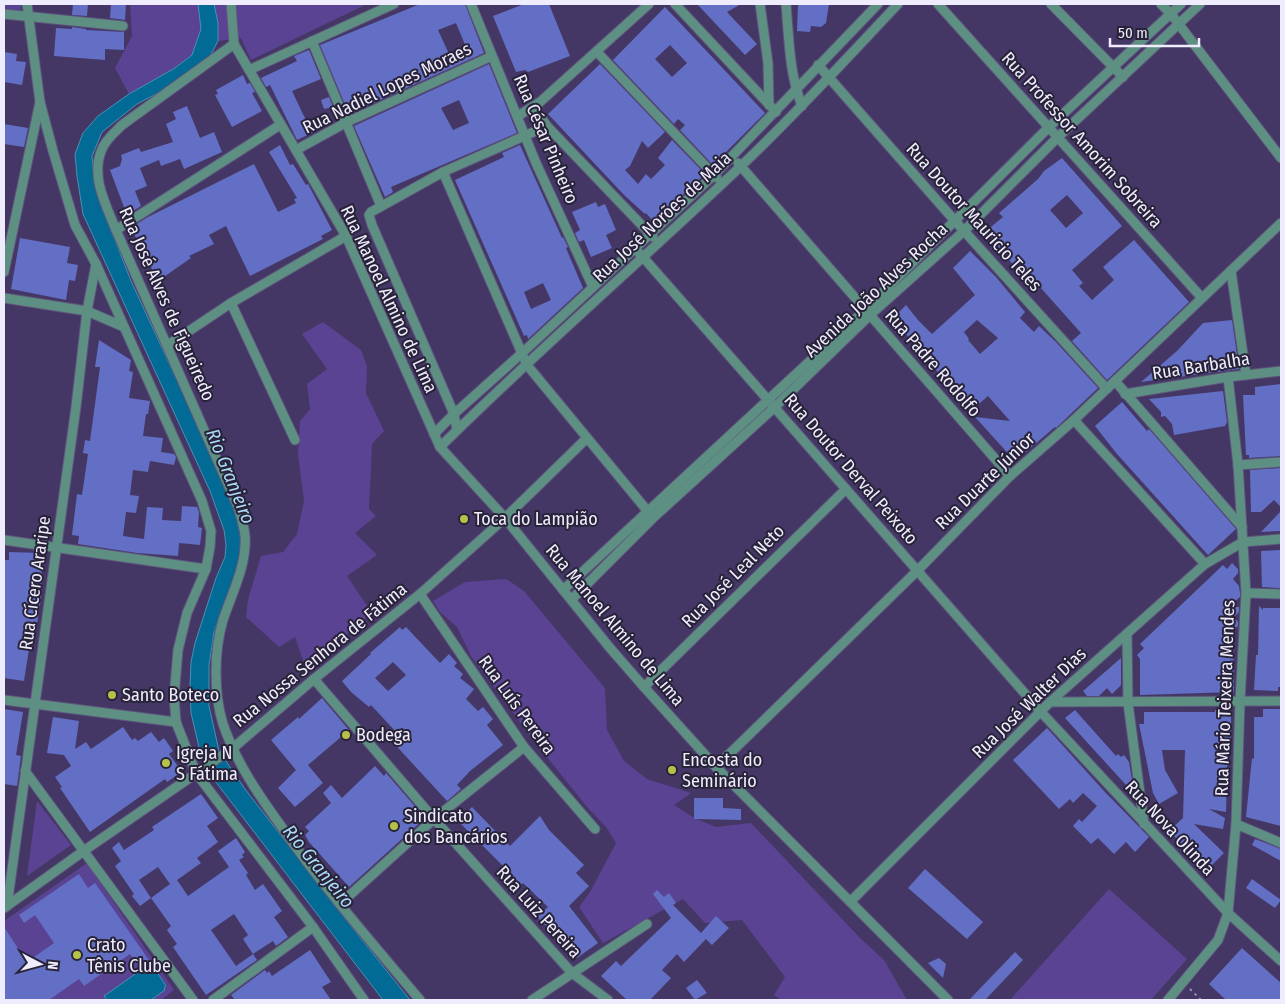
<svg xmlns="http://www.w3.org/2000/svg" width="1285" height="1004" font-family="'Fira Sans Condensed',sans-serif">
<style>
.green{fill:#5b4393}
.water{fill:#016b96;stroke:#4892b5}
.building{fill:#626fc4;fill-rule:evenodd}
.lines{fill:none;stroke-linecap:round;stroke-linejoin:round}
.street-casing{stroke:#5f547d;stroke-width:11}
.path{stroke:#9b93b2;stroke-width:2;stroke-dasharray:2.5 4;stroke-linecap:butt}
.street{stroke:#5d9082;stroke-width:9}
.poi-dot{fill:#b5c249;stroke:#282338;stroke-width:2}
.labels{text-anchor:middle;stroke-width:4;stroke-linejoin:round;paint-order:stroke}
.street-label{font-size:18px;fill:#efecfd;stroke:#282338}
.poi-label{font-size:18px;fill:#efecfd;stroke:#282338;text-anchor:start}
.water-label{font-size:19px;font-style:italic;fill:#abdbf8;stroke:#282338}
</style>
<rect width="100%" height="100%" fill="#443765"/>
<g class="green">
<path d="M5 4H21V10H4Z"/>
<path d="M130 4H198L201 29 192 55 175 68 129 94 115 68 132 36Z"/>
<path d="M214 4H367L251 60 241 38 218 41V23Z"/>
<path d="M323 322 361 350 367 366 366 393 384 431 372 444 369 509 376 516 355 533 377 555 347 576 372 613 306 669 295 637 279 647 246 617 248 600 261 556 283 552 297 534 304 501 298 454 300 421 310 409 307 384 327 369 302 334Z"/>
<path d="M506 579 524 591 605 688 607 730 624 761 647 779 691 793 674 805 696 819 716 827 751 823 860 938 884 960 907 1000H781L774 995 785 977 742 920 705 923 683 899 603 943 579 907 590 892 616 843 606 827 588 808 534 741 471 656 457 627 440 612 433 601 465 582Z"/>
<path d="M37 801 71 845 27 876Z"/>
<path d="M87 863 174 990 161 1000H4V921Z"/>
<path d="M1109 889 1187 959 1151 1000H1010Z"/>
</g>
<g class="water">
<path d="M198 4H214L218 23V41L209 58 175 84 137 104 102 132 92 156 94 178 99 199 131 281 211 454 235 511 241 539 239 563 214 632 209 665V706L219 751 245 789 347 921 410 1000H383L212 777 202 760 191 713 190 687 191 662 195 643 216 578 225 557 226 545 224 530 210 491 83 214 77 176 75 154 83 133 98 116 129 94 175 68 192 55 201 29Z"/>
<path d="M151 963 166 986 164 988 165 990 151 1000H107L104 996Z"/>
</g>
<g class="building">
<path d="M73 4H88L87 16 72 15Z"/>
<path d="M111 4H126L125 20 110 18Z"/>
<path d="M420 4H465L484 53 349 114 320 45ZM456 23 466 47 449 54 438 30Z"/>
<path d="M524 4H549L570 56 528 72 525 70 516 72 493 16Z"/>
<path d="M697 4H741L727 12 757 44 745 55Z"/>
<path d="M798 4H829L826 23 821 27 811 26 810 32 797 31Z"/>
<path d="M665 7 765 113 713 165 680 130 685 125 678 119 674 124 613 60ZM670 45 687 63 672 77 655 59Z"/>
<path d="M72 27 86 29V30L124 32V50L105 49V60L54 56 56 28 72 29Z"/>
<path d="M309 50 321 79 292 91 312 133 297 140 270 85 266 87 261 78 297 61 294 56Z"/>
<path d="M4 52 17 54 16 61 26 62 22 85 4 82Z"/>
<path d="M489 64 517 133 391 187 393 192 385 197 354 126ZM459 100 469 123 453 130 441 108Z"/>
<path d="M600 64 665 132 648 148 642 141 630 166 625 170 638 184 646 174 651 179 665 165 658 158 672 140 705 174 654 222 646 213 645 214 625 196 548 114Z"/>
<path d="M243 75 247 84 250 83 255 92 252 93 262 111 232 127 215 95 218 94 216 90Z"/>
<path d="M329 97 333 107 324 109 321 100Z"/>
<path d="M187 106 200 138 214 132 222 152 184 169 180 159 161 166 159 160 140 168 147 186 135 191 141 206 127 215 110 170 120 166 122 159 121 155 139 148 141 152 173 142 166 124 176 119 173 112Z"/>
<path d="M4 124 28 128 24 147 4 144Z"/>
<path d="M280 145 290 165 293 164 306 185 308 184 332 230 321 236 323 239 250 276 226 226 209 235 214 244 189 256 191 258 158 281 131 228 146 218 254 164 278 212 296 203 294 199 297 198 269 152Z"/>
<path d="M520 145 562 238 563 237 568 247 566 248 583 288 528 339 527 335 524 336 455 180 504 157 502 153ZM543 283 551 300 531 309 524 292Z"/>
<path d="M1062 158 1122 226 1072 270 1083 283 1079 286 1092 300 1114 280 1103 267 1134 240 1189 302 1107 380 1072 341 1081 333 1040 287 1037 290 1016 263 1014 266 986 231 1003 217 999 213 1038 179 1044 171ZM1067 195 1083 213 1066 228 1050 210Z"/>
<path d="M596 202 598 207 605 204 616 230 606 235 612 248 591 257 584 240 579 242 575 233 580 230 572 212Z"/>
<path d="M20 238 70 247 67 263 78 265 75 281 69 280 66 300 11 289Z"/>
<path d="M970 251 996 277 1025 312 1020 318 1034 332 1039 326 1056 342 1098 388 1056 428 1055 427 1015 461 975 417 1010 421 988 396 971 411 958 396 960 394 956 390 959 388 947 373 942 377 914 345 894 317 906 305 918 320 932 334 975 295 953 268ZM977 320 998 338 980 354 968 340 969 339 964 332Z"/>
<path d="M1232 320 1239 369 1141 382 1177 351 1203 323Z"/>
<path d="M99 340 131 360 129 371 133 372 129 398 150 401 148 414H146L143 436 163 438 161 452 174 454 176 457 174 465 150 461 148 472 133 470 130 495 139 496 136 513 126 512 123 536 144 539 147 507 163 508 162 520 181 521 182 506 197 507 199 512 198 527 202 528 200 545 179 543 178 556 137 553 78 544 79 536 72 535 77 494 82 495 88 454 83 453 85 440 90 441 100 367H95Z"/>
<path d="M1281 384V456L1249 458V455H1246L1243 395H1255V387Z"/>
<path d="M1223 391 1227 422 1225 426 1174 435 1172 424 1165 416 1161 417V412L1149 399Z"/>
<path d="M1122 402 1147 431 1149 429 1236 529 1208 555 1117 454 1095 426Z"/>
<path d="M1281 468V507L1274 500 1261 512H1251L1250 470Z"/>
<path d="M1280 512 1281 531 1261 532Z"/>
<path d="M1281 550 1280 588 1262 587 1261 551Z"/>
<path d="M9 552 42 553 41 598 36 630H33L30 649H29L24 681 4 678V560H9Z"/>
<path d="M1232 563 1238 569V573L1233 579 1239 586 1240 593V597L1228 607H1239V612L1234 617 1238 622V626L1233 630 1234 692 1140 695V659L1137 655 1144 648 1140 644 1223 565 1227 569Z"/>
<path d="M1259 606 1263 610V608H1281V687H1278V691L1254 690 1256 655H1258Z"/>
<path d="M400 627 402 630 406 627 440 663 449 654 457 663 454 666 463 674 460 678 474 689 466 699 478 711 483 707 493 719 487 725 503 745 470 771 457 785 461 789 447 801 389 738 396 732 371 705 369 707 351 692 342 681 371 654 370 653ZM393 662 406 675 388 691 375 678Z"/>
<path d="M1121 658V685L1112 694 1107 688 1099 696H1087L1083 691Z"/>
<path d="M322 698 349 730 343 738 341 737 308 765 323 783 295 807 278 788 296 770 271 740 298 717 299 719Z"/>
<path d="M4 709 23 712 16 755 21 756 17 786 4 784Z"/>
<path d="M1263 709H1281V826L1246 817 1252 758 1254 759V717H1263Z"/>
<path d="M1075 710 1116 756 1118 754 1121 757 1124 755 1129 762 1132 780 1126 785 1065 718Z"/>
<path d="M1215 710 1231 711V747H1228L1226 812 1209 809 1225 818 1223 829 1194 824 1224 853 1207 870 1169 831 1183 818 1185 750H1162L1165 770 1178 793 1159 804 1153 793 1139 724H1144V712H1215Z"/>
<path d="M53 717 79 721 75 749 86 742 91 749 123 727 132 740 135 738 138 741 151 732 159 742 164 738 173 751 169 754 182 772 167 782 165 779 90 832 60 788 62 787 55 777 71 766 64 755 47 753Z"/>
<path d="M1047 728 1104 791 1149 837 1135 852 1126 842 1114 854 1098 838 1091 844 1073 826 1079 819 1082 822 1097 806 1083 793 1073 803 1070 799 1059 809 1013 760Z"/>
<path d="M375 766 384 776 386 773 425 818 349 887 309 842 305 835 309 831 305 827 331 803 323 793 331 785 342 798Z"/>
<path d="M201 794 218 818 207 826 218 842 197 858 201 863 177 880 188 896 229 867 218 851 236 838 245 852 242 855 244 857 239 860 248 873 246 875 255 890 263 884 282 911 274 917 288 937 276 946 273 941 253 954 243 939 248 935 234 914 211 930 236 966 253 954 257 960 206 995 173 947 177 944 167 930 171 926 151 898 140 906 132 896 134 894 115 866 121 861 112 848 119 842 124 850 154 830 152 827ZM158 867 170 884 151 898 139 880Z"/>
<path d="M694 798H723V808L741 809V820L694 819Z"/>
<path d="M472 807 510 846 540 816 549 830 584 865 576 873 589 886 569 906 598 943 577 958 552 923 548 928 537 917 548 907 523 883 517 888 510 881 514 877 458 821Z"/>
<path d="M1255 839 1281 849V861L1252 845Z"/>
<path d="M925 869 983 922 967 939 908 888Z"/>
<path d="M79 874 88 888 95 883 151 963 141 970 130 954 84 986 79 979 49 1000H4V927L27 962 54 943 35 915 24 923 19 915Z"/>
<path d="M1252 879 1281 900 1275 908 1246 888Z"/>
<path d="M657 890 664 897 669 893 676 903 673 905 701 933 716 916 729 928 712 945 706 939 684 962 677 954 662 970 671 978 650 1000H627L601 976 616 961 621 966 671 918 653 894Z"/>
<path d="M1242 948 1281 983V1000H1226L1209 984Z"/>
<path d="M310 950 331 982 322 987 331 1000H235L231 995 265 970 267 973 269 971 272 976Z"/>
<path d="M1015 952 1023 960 985 1000H969Z"/>
<path d="M939 958 946 964 943 978 928 963Z"/>
<path d="M697 980 707 993 695 1000 686 988Z"/>
</g>
<g class="lines">
<g class="street-casing">
<g id="street">
<path d="M231 4 234 44 346 236 440 447 505 518 610 648 644 687 716 767 948 1000"/>
<path d="M471 4 536 163 593 287"/>
<path d="M675 4 776 112"/>
<path d="M760 4 768 63 769 105"/>
<path d="M786 4C789 38 789 73 802 106"/>
<path d="M938 4 1202 298"/>
<path d="M1051 4 1123 77"/>
<path d="M1161 4 1171 14 1281 158"/>
<path d="M4 14 123 26"/>
<path d="M312 41 381 206"/>
<path d="M234 44 122 125C115 132 106 139 102 149 90 176 106 205 116 230L238 507C241 516 244 526 245 536 247 565 232 593 223 620 218 637 216 655 216 672 216 689 218 708 223 724 236 762 258 794 281 826 323 887 372 943 420 1000"/>
<path d="M597 52 717 178"/>
<path d="M818 65 955 221 1107 389"/>
<path d="M249 70 394 4"/>
<path d="M40 102 53 151 75 225 96 264 202 501 211 531 210 547 206 569 187 613 178 650 174 697 176 722 196 773 313 927 364 1000"/>
<path d="M533 107 547 126 653 237"/>
<path d="M518 116 540 102 649 4"/>
<path d="M296 150 347 122 492 56"/>
<path d="M738 163 1010 476"/>
<path d="M443 172 527 365 650 514"/>
<path d="M116 230 280 125"/>
<path d="M635 249 642 256 1041 712 1228 913 1281 961"/>
<path d="M1231 271 1246 375"/>
<path d="M4 272 40 102 27 4"/>
<path d="M4 298 87 311 124 327"/>
<path d="M231 303 295 440"/>
<path d="M168 345 231 303 346 236"/>
<path d="M1115 381 1242 527"/>
<path d="M1125 394 1228 377 1281 371"/>
<path d="M1074 420 1205 564"/>
<path d="M457 430 454 414 372 225 369 215 371 212 443 172 547 126"/>
<path d="M434 434 454 414 521 354 714 175 878 4"/>
<path d="M440 447C537 351 641 261 740 167 795 115 846 59 898 4"/>
<path d="M1238 465 1281 462"/>
<path d="M4 540 206 569"/>
<path d="M563 590 865 310 1048 128 1181 4"/>
<path d="M1246 593 1281 594"/>
<path d="M420 594 524 747 595 829"/>
<path d="M572 599 653 518 776 406 870 315 964 231 1057 138 1200 4"/>
<path d="M1127 634 1128 703 1144 824"/>
<path d="M314 679 434 819 572 973 608 1000"/>
<path d="M644 687 846 489"/>
<path d="M4 700 176 722"/>
<path d="M1050 702 1281 701"/>
<path d="M716 767 918 570 1010 476 1074 420 1281 223"/>
<path d="M25 771 193 1000"/>
<path d="M1236 824 1281 843"/>
<path d="M851 901 1050 702 1205 564 1243 542 1281 539"/>
<path d="M340 904 434 819 524 747"/>
<path d="M7 906 76 407 87 311 96 264"/>
<path d="M4 908 85 850 233 748 314 679 420 594 505 518 587 438"/>
<path d="M213 1000 313 927"/>
<path d="M532 1000 647 924"/>
<path d="M1168 1000 1218 940 1228 913 1236 824 1240 701 1246 593 1238 465 1228 377"/>
</g>
</g>
<path class="path" d="M1190 989 1201 1000"/>
<use href="#street" class="street"/>
</g>
<g class="poi-dot">
<circle cx="464" cy="519" r="5"/>
<circle cx="112" cy="695" r="5"/>
<circle cx="346" cy="735" r="5"/>
<circle cx="166" cy="763" r="5"/>
<circle cx="672" cy="770" r="5"/>
<circle cx="394" cy="826" r="5"/>
<circle cx="77" cy="955" r="5"/>
</g>
<g class="labels">
<g class="street-label">
<text transform="translate(387 88) rotate(-26)" y="6">Rua Nadiel Lopes Moraes</text>
<text transform="translate(546 139) rotate(67)" y="6">Rua César Pinheiro</text>
<text transform="translate(1082 140) rotate(48)" y="6">Rua Professor Amorim Sobreira</text>
<text transform="translate(662 217) rotate(-43)" y="6">Rua José Norões de Maia</text>
<text transform="translate(974 217) rotate(48)" y="6">Rua Doutor Mauricio Teles</text>
<text transform="translate(876 290) rotate(-43)" y="6">Avenida João Alves Rocha</text>
<text transform="translate(389 299) rotate(65)" y="6">Rua Manoel Almino de Lima</text>
<text transform="translate(167 304) rotate(66)" y="6">Rua José Alves de Figueiredo</text>
<text transform="translate(933 363) rotate(49)" y="6">Rua Padre Rodolfo</text>
<text transform="translate(1201 366) rotate(-9)" y="6">Rua Barbalha</text>
<text transform="translate(851 469) rotate(49)" y="6">Rua Doutor Derval Peixoto</text>
<text transform="translate(985 481) rotate(-44)" y="6">Rua Duarte Júnior</text>
<text transform="translate(733 576) rotate(-45)" y="6">Rua José Leal Neto</text>
<text transform="translate(35 583) rotate(-82)" y="6">Rua Cícero Araripe</text>
<text transform="translate(615 625) rotate(50)" y="6">Rua Manoel Almino de Lima</text>
<text transform="translate(320 655) rotate(-39)" y="6">Rua Nossa Senhora de Fátima</text>
<text transform="translate(1225 698) rotate(-88)" y="6">Rua Mário Teixeira Mendes</text>
<text transform="translate(1029 703) rotate(-44)" y="6">Rua José Walter Dias</text>
<text transform="translate(517 705) rotate(54)" y="6">Rua Luís Pereira</text>
<text transform="translate(1170 828) rotate(47)" y="6">Rua Nova Olinda</text>
<text transform="translate(539 912) rotate(48)" y="6">Rua Luiz Pereira</text>
</g>
<g class="poi-label">
<text x="474" y="525">Toca do Lampião</text>
<text x="122" y="701">Santo Boteco</text>
<text x="356" y="741">Bodega</text>
<text x="176" y="759">Igreja N<tspan x="176" dy="21">S Fátima</tspan></text>
<text x="682" y="766">Encosta do<tspan x="682" dy="21">Seminário</tspan></text>
<text x="404" y="822">Sindicato<tspan x="404" dy="21">dos Bancários</tspan></text>
<text x="87" y="951">Crato<tspan x="87" dy="21">Tênis Clube</tspan></text>
</g>
<g class="water-label">
<text transform="translate(231 476) rotate(68)" y="7">Rio Granjeiro</text>
<text transform="translate(319 866) rotate(51)" y="7">Rio Granjeiro</text>
</g>
</g>
<rect width="1285" height="1004" fill="none" stroke="#efecfd" stroke-width="10"/>
<g transform="translate(40 964) rotate(96)" stroke="#282338" stroke-width="4" paint-order="stroke">
<path d="M0-4L9 19L0 12L-9 19Z" fill="#efecfd"/>
<text y="-8" font-size="14" font-weight="bold" text-anchor="middle" fill="#efecfd">N</text>
</g>
<path d="M1110 38v8h89v-8" fill="none" stroke="#efecfd" stroke-width="2.5"/>
<text x="1118" y="38" font-size="15" fill="#efecfd" stroke="#282338" stroke-width="4" paint-order="stroke">50 m</text>
</svg>
